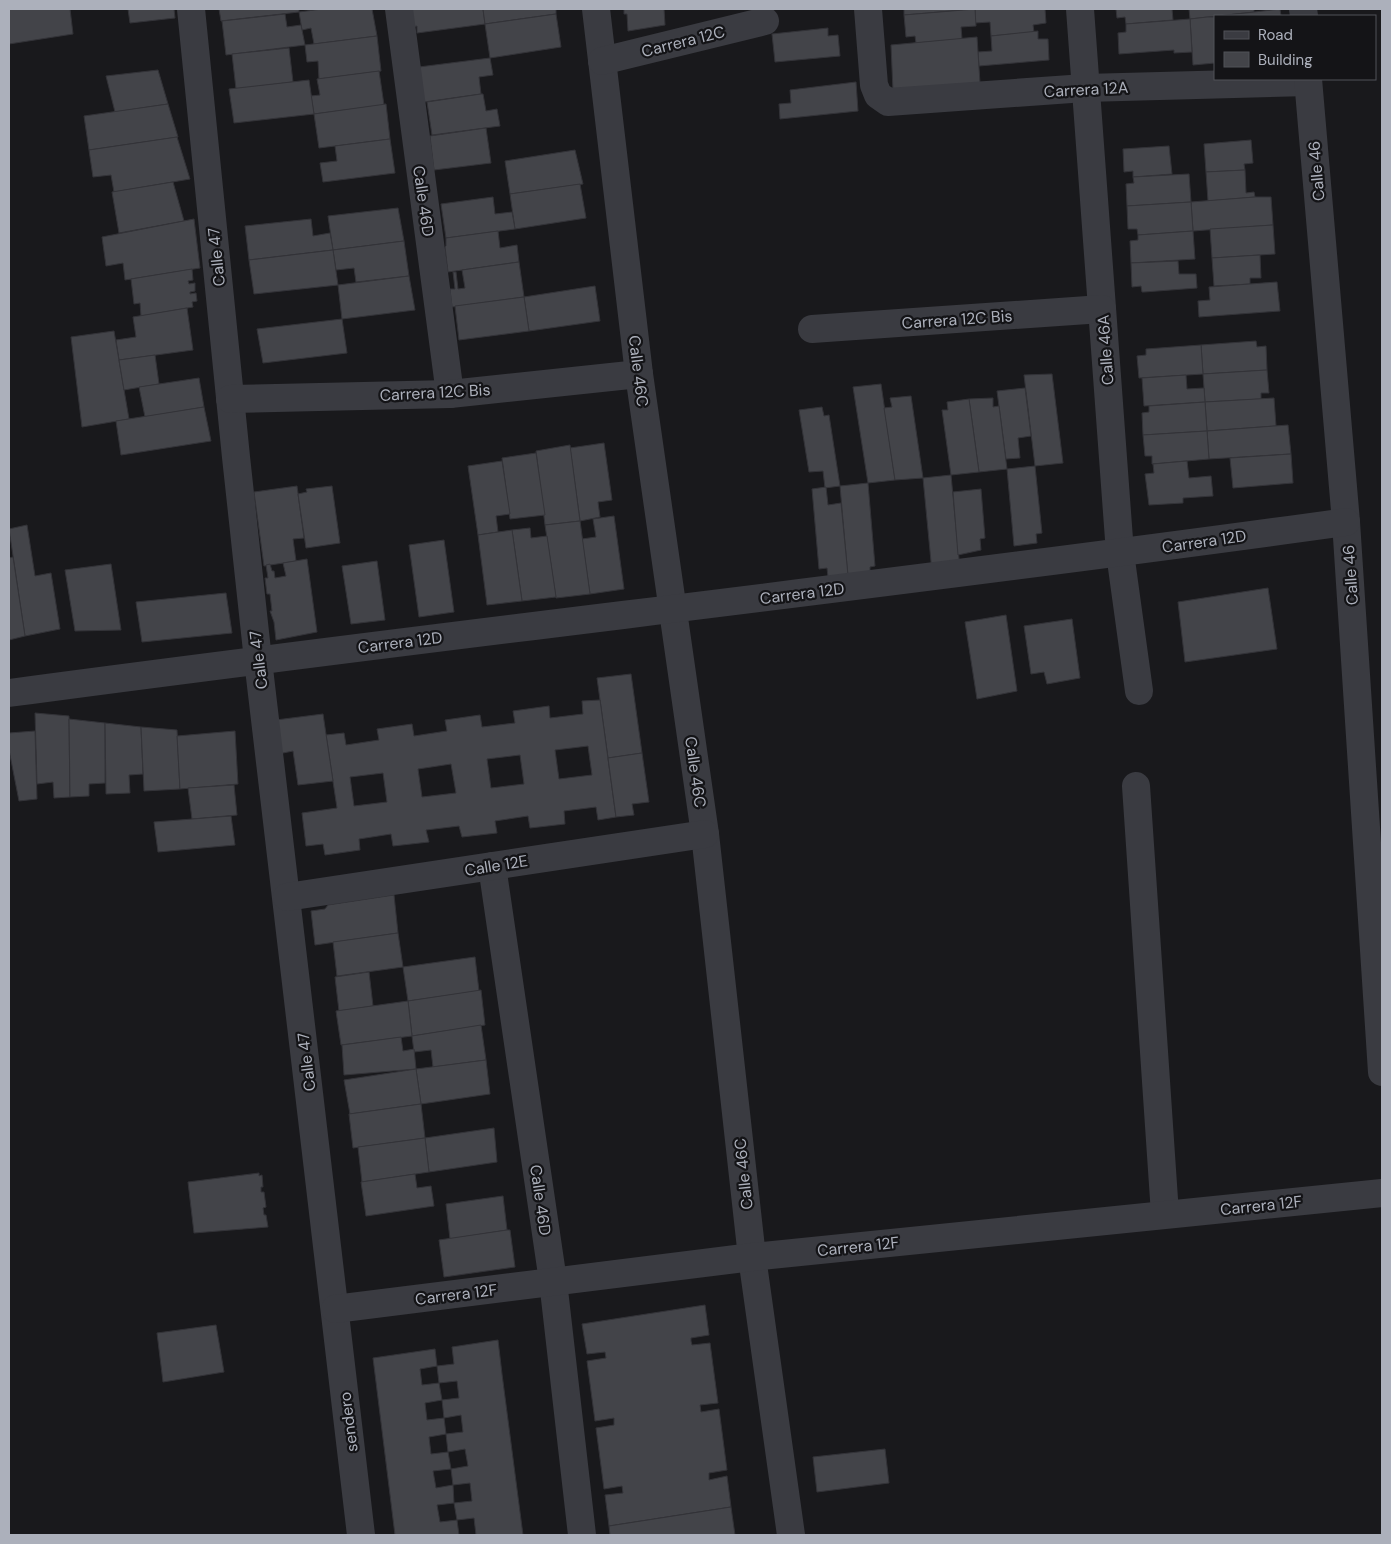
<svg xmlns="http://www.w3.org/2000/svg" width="1391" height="1544" font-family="'DM Sans',sans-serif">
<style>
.building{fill:#434449;stroke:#333338;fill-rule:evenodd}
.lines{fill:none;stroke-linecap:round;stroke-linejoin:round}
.minor{stroke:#3a3b41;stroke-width:28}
.labels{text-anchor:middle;stroke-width:4.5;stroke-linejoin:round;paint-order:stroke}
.street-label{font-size:16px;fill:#acb0bb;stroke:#141417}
</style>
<rect width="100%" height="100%" fill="#19191c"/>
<g class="building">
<path d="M9 9H70L73 34 9 44Z"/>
<path d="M128 9H174L175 18 130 23Z"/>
<path d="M219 9H299V12L221 21Z"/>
<path d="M322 9H372L377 36 314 44 311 28 302 30 299 12Z"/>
<path d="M410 9H483L485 24 417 33V26L412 27Z"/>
<path d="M483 9H556V14L485 24Z"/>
<path d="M624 9H664L665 25 628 31 627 14H624Z"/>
<path d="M904 9H975L904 15Z"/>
<path d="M975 9H1045L1046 23 1033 25 1034 32 991 36 990 22 975 23Z"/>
<path d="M975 9 976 26 961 27 962 39 916 43 915 36 906 37 904 15Z"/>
<path d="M1116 9H1172L1173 20 1126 24 1125 17 1117 18Z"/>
<path d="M1189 9H1254V12L1190 19Z"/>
<path d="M1280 9 1281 16H1218L1254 12Z"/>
<path d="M285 14 287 27 301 25 305 45 226 55 222 21Z"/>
<path d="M556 14 561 47 490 58 485 24Z"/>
<path d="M1207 17H1215V63L1193 65 1190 19Z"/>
<path d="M1190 19 1192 52 1174 53V50L1119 54 1118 33 1126 32V24Z"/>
<path d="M828 28V36L838 35 840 56 775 62 772 34Z"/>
<path d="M1038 31V39H1048L1049 60 979 66 978 52 992 51 991 36Z"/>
<path d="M377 36 381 71 319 79 318 61 307 62 305 45Z"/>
<path d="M977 37 980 83 893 91 891 45Z"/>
<path d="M289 48 293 82 236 89 232 54Z"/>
<path d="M490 58 493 75 479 77 481 94 424 102 419 67Z"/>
<path d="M158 70 168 104 115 112 106 76Z"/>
<path d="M379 71 384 105 314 114 311 96 320 95 317 79Z"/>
<path d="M309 80 314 114 234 123 229 89Z"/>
<path d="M856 82 858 111 780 119 779 104 791 103 790 90Z"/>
<path d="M481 94H483L486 111 497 109 500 126 432 135 427 102Z"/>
<path d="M168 104 178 137 89 150 84 116Z"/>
<path d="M386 104 390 139 319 148 314 114Z"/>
<path d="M486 128 491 163 434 170 430 136Z"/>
<path d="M177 137 190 179 114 192 111 175 93 177 89 150Z"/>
<path d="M390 139 395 173 323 182 320 163 337 161 335 146Z"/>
<path d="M1251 140 1253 163 1244 164 1245 170 1206 172 1204 144Z"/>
<path d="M1169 146 1172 174 1133 177V171L1124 172 1123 149Z"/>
<path d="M575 150 583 184 510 194 505 161Z"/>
<path d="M1245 170 1246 193 1254 192 1255 197 1208 201 1206 172Z"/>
<path d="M1189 174 1191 202 1127 206 1126 184 1134 183 1133 177Z"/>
<path d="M173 182 184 221 119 233 112 192Z"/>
<path d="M580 184 586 218 515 229 510 194Z"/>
<path d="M493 197 495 214 512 212 515 229 446 238 441 204Z"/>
<path d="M1255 197H1271L1273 225 1193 231 1191 202Z"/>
<path d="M1191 202 1193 231 1138 235 1137 229H1128L1127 206Z"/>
<path d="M398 208 404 241 333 250 328 216Z"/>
<path d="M194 219 200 268 125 280 123 263 106 266 102 237Z"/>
<path d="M311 219 313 236 330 233 333 250 249 260 245 226Z"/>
<path d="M1273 225 1275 254 1212 258 1210 229Z"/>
<path d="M498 231 500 248 517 245 519 262 448 272 445 247 446 246V238Z"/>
<path d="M1193 231 1195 259 1131 263 1130 241 1138 240V235Z"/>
<path d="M404 241 409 276 356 282 354 268 336 270 333 250Z"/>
<path d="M333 250 338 285 254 294 249 260Z"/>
<path d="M1260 255 1261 278H1250V284L1214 286 1212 258Z"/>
<path d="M1178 261 1179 274H1196L1197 288 1144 292H1142L1141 286 1132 287 1131 263Z"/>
<path d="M519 262 524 297 452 307 450 289H455L453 272H456L458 289 465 288 462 270Z"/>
<path d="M192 269 193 280 188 281 189 284 195 283V291L190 292V294L196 293 197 301 192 302 193 307 141 316 140 303 134 304 131 279Z"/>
<path d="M409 276 415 310 342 319 338 285Z"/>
<path d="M1277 282 1280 311 1199 317 1198 301 1210 300 1209 287Z"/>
<path d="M595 286 600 321 529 331 524 297Z"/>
<path d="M524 297 529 331 459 340 455 306Z"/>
<path d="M187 308 193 350 119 360 116 340 136 337 133 317Z"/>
<path d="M342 319 347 353 263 363 257 329Z"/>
<path d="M114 331 129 419 82 427 71 337Z"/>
<path d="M1256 341 1257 347 1266 346 1267 370 1203 374 1201 345Z"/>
<path d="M1201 345 1203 374 1139 378 1137 356 1146 355V349Z"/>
<path d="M155 355 159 384 124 390 119 360Z"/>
<path d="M1267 370 1269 393H1261V399L1205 402 1203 374Z"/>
<path d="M1052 374 1063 463 1035 466 1024 375Z"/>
<path d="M1186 375 1187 389 1204 388 1205 402 1144 406 1142 378Z"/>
<path d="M199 378 204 407 145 417 139 387Z"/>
<path d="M881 384 895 480 868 483 853 387Z"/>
<path d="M1025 388 1031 436 1018 438 1020 458 1006 459 997 391Z"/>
<path d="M911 396 923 478 895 480 884 408 892 407 890 398Z"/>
<path d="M993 398V407L999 406 1007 469 979 472 969 399Z"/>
<path d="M1274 398 1276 426 1207 431 1205 402Z"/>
<path d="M969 399 979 472 951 475 942 410H948L947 402Z"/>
<path d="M1205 402 1207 431 1143 435 1142 413 1149 412V406Z"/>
<path d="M204 407 211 441 121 455 116 421Z"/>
<path d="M822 407 824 416 829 415 840 486 825 488 823 471 809 472 799 410Z"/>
<path d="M1288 425 1291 454 1209 459 1207 431Z"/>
<path d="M1207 431 1209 459 1152 464V456H1145L1143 435Z"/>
<path d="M604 443 612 500 598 502 600 517 580 521 570 448Z"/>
<path d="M570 445 580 521 545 525 536 451Z"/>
<path d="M536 453 545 515 510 519 502 458Z"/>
<path d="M1291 454 1293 483 1233 488 1230 458Z"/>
<path d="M502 461 510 514 496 516 498 532 478 535 468 466Z"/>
<path d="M1187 461 1189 478 1211 476 1213 496 1183 498V503L1149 505 1145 474 1154 473 1153 464Z"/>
<path d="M1035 466 1042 533 1036 534 1037 543 1014 546 1007 469Z"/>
<path d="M951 475 960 569 932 572 923 478Z"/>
<path d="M868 483 875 566 870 567V571L848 578 840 486Z"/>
<path d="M297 486 304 538 293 539 296 561 264 566 254 492Z"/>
<path d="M332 486 340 543 306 548 298 494 307 492 306 489Z"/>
<path d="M826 487 828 505 841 503 848 575 828 577 827 568 819 569 812 489Z"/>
<path d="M981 489 985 538 980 539 981 550 958 555 953 492Z"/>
<path d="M614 516 624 589 590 594 582 539 596 537 593 519Z"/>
<path d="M580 521 590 594 556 598 545 525Z"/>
<path d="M27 525 35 576 51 573 60 629 25 636 9 529Z"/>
<path d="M530 528 531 538 547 536 556 597 522 601 512 530Z"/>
<path d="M512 530 522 601 487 605 478 535Z"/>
<path d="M444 540 454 612 419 617 409 545Z"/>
<path d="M13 557 25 636 9 640V558Z"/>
<path d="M307 559 317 632 276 640 274 622 270 611H272L270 594H267L265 578H268L266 565 270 564 272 571H274L275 578 286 576 283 563Z"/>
<path d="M377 561 385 620 351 624 342 566Z"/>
<path d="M111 564 121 630 75 631 65 570Z"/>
<path d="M1268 588 1277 649 1185 662 1178 602Z"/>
<path d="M226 593 232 633 142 642 136 602Z"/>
<path d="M1006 615 1017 691 977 699 965 622Z"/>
<path d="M1072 619 1080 678 1047 684 1044 672 1031 674 1024 626Z"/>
<path d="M631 674 642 753 608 758 597 678Z"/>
<path d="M600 700 616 817 598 820 596 807 564 811 565 824 530 828 528 816 495 821 497 833 462 837 459 826 426 830 429 842 393 846 391 834 359 839 360 850 325 855 323 844 306 846 302 813 337 808 326 735 344 733 346 745 379 740 377 729 412 724 414 736 447 731 445 720 480 715 482 727 515 723 513 711 549 706 550 718 583 714 582 701ZM588 746 592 775 559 779 555 750ZM520 755 524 784 491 788 487 759ZM451 764 456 793 422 797 418 769ZM383 773 387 802 354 806 350 777Z"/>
<path d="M35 713 69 716 70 797 54 798 53 782 37 784Z"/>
<path d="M323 714 333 781 298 785 293 751 273 755 268 721Z"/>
<path d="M69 719 105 723V783L89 784V796L70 797Z"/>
<path d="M105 723 141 727 143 774 129 775 130 793 106 794Z"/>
<path d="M141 727 177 730 180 789 144 791Z"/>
<path d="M35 731 37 799 19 801 9 750V733Z"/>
<path d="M235 731 238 784 180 789 177 736Z"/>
<path d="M642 753 649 802 632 804 634 815 616 817 608 758Z"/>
<path d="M234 785 237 815 192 819 188 788Z"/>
<path d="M231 816 235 845 158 852 154 822Z"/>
<path d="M394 895 398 933 315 945 311 911 325 909 328 905Z"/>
<path d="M398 933 403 967 337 976 333 942Z"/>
<path d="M475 957 479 991 408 1001 403 967Z"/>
<path d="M369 972 373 1006 339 1011 335 977Z"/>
<path d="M481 990 485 1025 412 1036 408 1001Z"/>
<path d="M408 1001 412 1036 341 1045 336 1011Z"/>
<path d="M481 1025 486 1060 433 1067 431 1050 414 1052 412 1036Z"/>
<path d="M401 1037 403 1051 414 1049 416 1069 344 1075 342 1045Z"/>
<path d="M486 1060 490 1094 421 1104 416 1069Z"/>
<path d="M416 1069 421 1104 350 1114 344 1080Z"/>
<path d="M421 1104 425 1138 353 1148 349 1114Z"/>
<path d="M494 1128 497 1162 429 1172 425 1138Z"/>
<path d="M425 1138 429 1172 362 1182 358 1147Z"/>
<path d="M259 1173V1176L262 1175 263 1187H261V1192H264L266 1207 263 1208 264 1215H266L268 1227 194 1233 188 1182Z"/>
<path d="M415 1174 417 1188 431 1186 434 1206 366 1216 361 1182Z"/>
<path d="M503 1196 507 1230 450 1239 446 1204Z"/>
<path d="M507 1230H510L515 1267 444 1277 439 1240Z"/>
<path d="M705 1305 709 1335 691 1338V1341L692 1345 710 1343 718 1403 700 1405 701 1412 719 1409 727 1470 709 1473V1480L727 1476 731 1507 609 1526 605 1495 623 1493 622 1486 604 1489 596 1428 614 1425V1418L595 1421 587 1361 606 1358 605 1352 587 1354 582 1324Z"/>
<path d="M216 1325 224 1372 163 1382 157 1333Z"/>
<path d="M498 1340 502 1374 523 1535H473H476L474 1518 457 1520 454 1503 472 1501 470 1483 453 1485 451 1469 468 1466 465 1449 448 1452 446 1434 463 1432 461 1415 444 1418 442 1400 459 1398 457 1381 439 1383 437 1366 454 1364 452 1347Z"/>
<path d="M435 1349 437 1366 420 1369 422 1385 439 1383 442 1400 425 1403 427 1420 444 1418 446 1434 429 1437 431 1454 448 1452 451 1469 433 1471 436 1488 453 1485 454 1503 437 1505 440 1522 457 1520 459 1535H395L373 1358Z"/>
<path d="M885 1449 889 1483 817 1492 813 1457Z"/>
<path d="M731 1507 735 1535H610L609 1526Z"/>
</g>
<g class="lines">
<g class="minor">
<path d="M191 9 236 457 258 660 361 1535"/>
<path d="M399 9 450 394"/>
<path d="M596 9 639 374 705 834 752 1257 791 1535"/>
<path d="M868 9 874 85 878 95 888 102 1085 88 1308 82"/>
<path d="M1080 9 1120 553 1139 691"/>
<path d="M1303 9 1304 16"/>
<path d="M602 61 765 21"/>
<path d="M1308 79 1346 522 1382 1072"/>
<path d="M812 329 1102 309"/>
<path d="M230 399 450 394 639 374"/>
<path d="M9 693C454 633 901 584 1346 522"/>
<path d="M1136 786 1165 1214"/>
<path d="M492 866 553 1281 582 1535"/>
<path d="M287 897 705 834"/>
<path d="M335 1309 752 1257 1382 1193"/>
</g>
</g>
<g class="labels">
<g class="street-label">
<text transform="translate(683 41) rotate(-14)" y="6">Carrera 12C</text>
<text transform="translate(1086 89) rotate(-3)" y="6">Carrera 12A</text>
<text transform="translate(1316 171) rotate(-95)" y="6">Calle 46</text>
<text transform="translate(424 201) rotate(82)" y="6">Calle 46D</text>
<text transform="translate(216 257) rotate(-96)" y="6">Calle 47</text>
<text transform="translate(957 319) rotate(-4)" y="6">Carrera 12C Bis</text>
<text transform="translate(1105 350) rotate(-94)" y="6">Calle 46A</text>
<text transform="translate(639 371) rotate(83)" y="6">Calle 46C</text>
<text transform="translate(435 392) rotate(-3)" y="6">Carrera 12C Bis</text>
<text transform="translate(1204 541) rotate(-8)" y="6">Carrera 12D</text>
<text transform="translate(1350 575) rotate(-94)" y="6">Calle 46</text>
<text transform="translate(802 593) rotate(-7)" y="6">Carrera 12D</text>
<text transform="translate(400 642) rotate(-7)" y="6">Carrera 12D</text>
<text transform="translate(258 660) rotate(-97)" y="6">Calle 47</text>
<text transform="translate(696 772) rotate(82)" y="6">Calle 46C</text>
<text transform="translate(496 865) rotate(-9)" y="6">Calle 12E</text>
<text transform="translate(306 1062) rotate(-97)" y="6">Calle 47</text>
<text transform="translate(743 1174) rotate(-96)" y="6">Calle 46C</text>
<text transform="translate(541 1200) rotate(82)" y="6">Calle 46D</text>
<text transform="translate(1261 1205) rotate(-6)" y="6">Carrera 12F</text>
<text transform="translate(858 1246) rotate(-6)" y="6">Carrera 12F</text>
<text transform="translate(456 1294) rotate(-7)" y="6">Carrera 12F</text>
<text transform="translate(348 1422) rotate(-97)" y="6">sendero</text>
</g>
</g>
<rect width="1391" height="1544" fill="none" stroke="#acb0bb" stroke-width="20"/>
<rect x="1214" y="15" width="162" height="65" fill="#141417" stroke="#515259"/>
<rect x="1224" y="31" width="25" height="8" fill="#3a3b41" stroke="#515259"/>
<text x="1258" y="40" font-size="15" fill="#acb0bb">Road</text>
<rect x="1224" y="52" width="25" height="15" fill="#434449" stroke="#515259"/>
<text x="1258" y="65" font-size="15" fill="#acb0bb">Building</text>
</svg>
